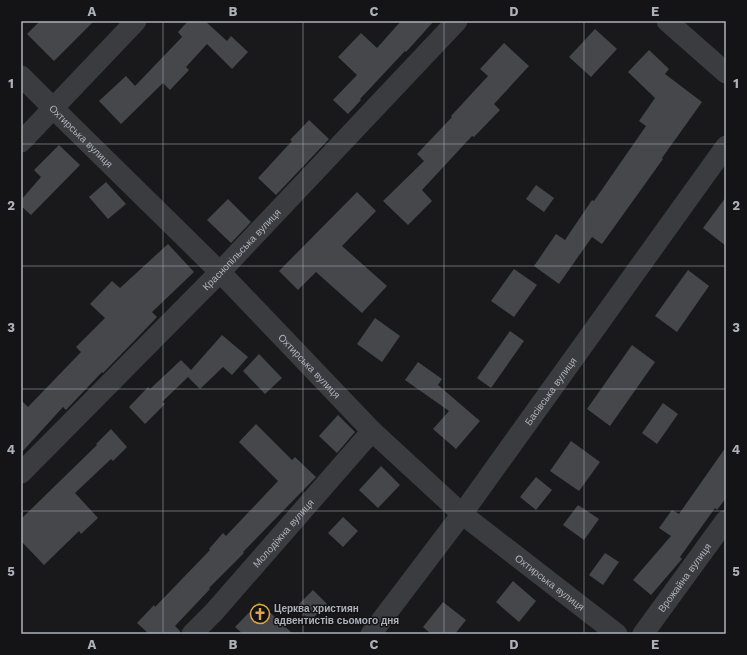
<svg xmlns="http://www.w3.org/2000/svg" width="747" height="655" font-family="'Work Sans',sans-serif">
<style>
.building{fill:#46474b}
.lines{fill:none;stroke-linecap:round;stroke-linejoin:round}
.minor{stroke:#3a3c3f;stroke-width:21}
.grid{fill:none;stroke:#adb1b9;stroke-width:1;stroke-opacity:0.55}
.labels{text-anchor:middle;stroke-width:3;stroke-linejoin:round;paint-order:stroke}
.street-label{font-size:10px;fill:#adb1b9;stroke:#141416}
.poi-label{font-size:10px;font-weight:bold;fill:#adb1b9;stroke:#141416;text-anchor:start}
.neatline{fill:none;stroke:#adb1b9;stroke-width:1.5}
.grid-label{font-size:13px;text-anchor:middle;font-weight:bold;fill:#adb1b9}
</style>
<rect width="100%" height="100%" fill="#19191b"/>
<g class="building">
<path d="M40 21H94L54 61 27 34Z"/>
<path d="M188 21H205L227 41 231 36 248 52 232 69 207 44 186 67 189 70 170 90 163 83 121 124 99 101 126 76 135 86 182 37 178 32Z"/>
<path d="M401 21H434L406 52 405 51 360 99 361 100 348 114 333 100 357 75 338 57 361 33 377 48Z"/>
<path d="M595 29 617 49 591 77 569 57Z"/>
<path d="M504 43 529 66 494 104 500 110 474 137 472 136 422 190 432 201 408 225 383 201 424 161 417 154 452 117 451 116 488 76 480 69Z"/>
<path d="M649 50 669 69 665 74 702 102 662 158 663 159 602 244 592 237 559 284 534 266 556 234 565 240 592 200 594 201 646 126 639 121 655 98 628 72Z"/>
<path d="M309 120 329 139 276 195 258 178 292 141 290 140Z"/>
<path d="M59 145 80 165 31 215 21 206V200L41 177 34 170Z"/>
<path d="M106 182 126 204 108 219 89 197Z"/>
<path d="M536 185 554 198 544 212 526 199Z"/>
<path d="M357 192 376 211 342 246 387 286 362 313 316 272 298 290 279 271Z"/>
<path d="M726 197V246L703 228Z"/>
<path d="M228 199 251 222 231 243 207 220Z"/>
<path d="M168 244 194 272 152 312 157 317 137 338 103 373 102 372 66 410 63 407 21 453V400L28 407 81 352 76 347 105 318 90 304 112 281 120 288Z"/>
<path d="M514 269 537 285 514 317 491 301Z"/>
<path d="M688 270 709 286 677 332 655 316Z"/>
<path d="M375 318 400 336 382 362 357 344Z"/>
<path d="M510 331 524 341 491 388 477 378Z"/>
<path d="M222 335 248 357 232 375 223 367 200 389 188 377 162 402 165 404 145 424 129 407 148 387 150 389 181 360 191 370Z"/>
<path d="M632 345 655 362 610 426 587 409Z"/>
<path d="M259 354 282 378 265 394 243 371Z"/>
<path d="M418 362 442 379 438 385 480 421 456 449 433 429 449 411 405 380Z"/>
<path d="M663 403 678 414 657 444 642 433Z"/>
<path d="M338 415 355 432 337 453 319 436Z"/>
<path d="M256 424 292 460 295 457 316 477 243 552 244 553 209 588 210 589 175 626 180 631V634H149L137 623 154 605 155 607 210 550 209 549 223 533 226 536 278 481 239 442Z"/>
<path d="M111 429 127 447 113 461 111 459 75 493 98 518 81 534 79 531 44 565 21 541V519L97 445 96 444Z"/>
<path d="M571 441 600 462 579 491 550 471Z"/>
<path d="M726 447V498L717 510 715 508 680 557 682 559 651 595 633 580 671 536 659 528 672 510 679 514Z"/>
<path d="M381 466 400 485 378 508 359 490Z"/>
<path d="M536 477 552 490 536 510 520 497Z"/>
<path d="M578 505 599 519 584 540 563 525Z"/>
<path d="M343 517 358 531 343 547 328 533Z"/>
<path d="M605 553 619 562 603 585 589 575Z"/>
<path d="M513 581 536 601 519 622 496 602Z"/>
<path d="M313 590 327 604 310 621 296 607Z"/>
<path d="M259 602 293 634H243L235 627Z"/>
<path d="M443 602 466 620 455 634H431L423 627Z"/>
</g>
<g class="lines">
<g class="minor">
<path d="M667 21 726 73"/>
<path id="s1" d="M21 76 53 108 220 272 372 431 462 514 617 634"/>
<path d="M21 142 136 21"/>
<path id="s2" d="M21 473 220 272 457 21"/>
<path id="s3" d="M192 634 214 612 372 431"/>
<path id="s4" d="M371 634 462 514 726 146"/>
<path id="s5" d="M643 634 726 520"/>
</g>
</g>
<path class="grid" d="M163 21V634M303 21V634M444 21V634M584 21V634M21 144H726M21 266H726M21 389H726M21 511H726"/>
<defs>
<g id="church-ring" transform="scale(1)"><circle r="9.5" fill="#141416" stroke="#dfa64c" stroke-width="1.5"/><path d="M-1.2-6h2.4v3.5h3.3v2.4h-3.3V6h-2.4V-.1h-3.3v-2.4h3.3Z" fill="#dfa64c"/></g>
</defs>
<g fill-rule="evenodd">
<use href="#church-ring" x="260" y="614"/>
</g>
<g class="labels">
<g class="street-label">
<text dy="4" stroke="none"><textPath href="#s1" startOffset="85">Охтирська вулиця</textPath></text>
<text dy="4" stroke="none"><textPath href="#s2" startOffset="314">Краснопільська вулиця</textPath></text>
<text dy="4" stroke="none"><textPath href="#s1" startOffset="409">Охтирська вулиця</textPath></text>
<text dy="4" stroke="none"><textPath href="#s4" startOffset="302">Басівська вулиця</textPath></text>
<text dy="4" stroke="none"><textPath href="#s3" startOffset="136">Молодіжна вулиця</textPath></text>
<text dy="4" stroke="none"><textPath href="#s5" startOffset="70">Врожайна вулиця</textPath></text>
<text dy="4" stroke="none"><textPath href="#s1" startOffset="733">Охтирська вулиця</textPath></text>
</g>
<g class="poi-label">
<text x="274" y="612">Церква християн<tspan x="274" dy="12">адвентистів сьомого дня</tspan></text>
</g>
</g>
<rect width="747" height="655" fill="none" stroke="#141416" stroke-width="44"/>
<rect x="22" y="22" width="703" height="611" class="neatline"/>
<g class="grid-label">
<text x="92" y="16">A</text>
<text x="233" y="16">B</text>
<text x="374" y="16">C</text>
<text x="514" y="16">D</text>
<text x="655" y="16">E</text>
<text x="11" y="88">1</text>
<text x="736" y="88">1</text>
<text x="11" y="210">2</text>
<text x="736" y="210">2</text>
<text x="11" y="332">3</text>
<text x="736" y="332">3</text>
<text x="11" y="454">4</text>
<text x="736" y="454">4</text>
<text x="11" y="576">5</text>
<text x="736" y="576">5</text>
<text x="92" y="649">A</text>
<text x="233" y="649">B</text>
<text x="374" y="649">C</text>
<text x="514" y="649">D</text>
<text x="655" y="649">E</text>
</g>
</svg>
